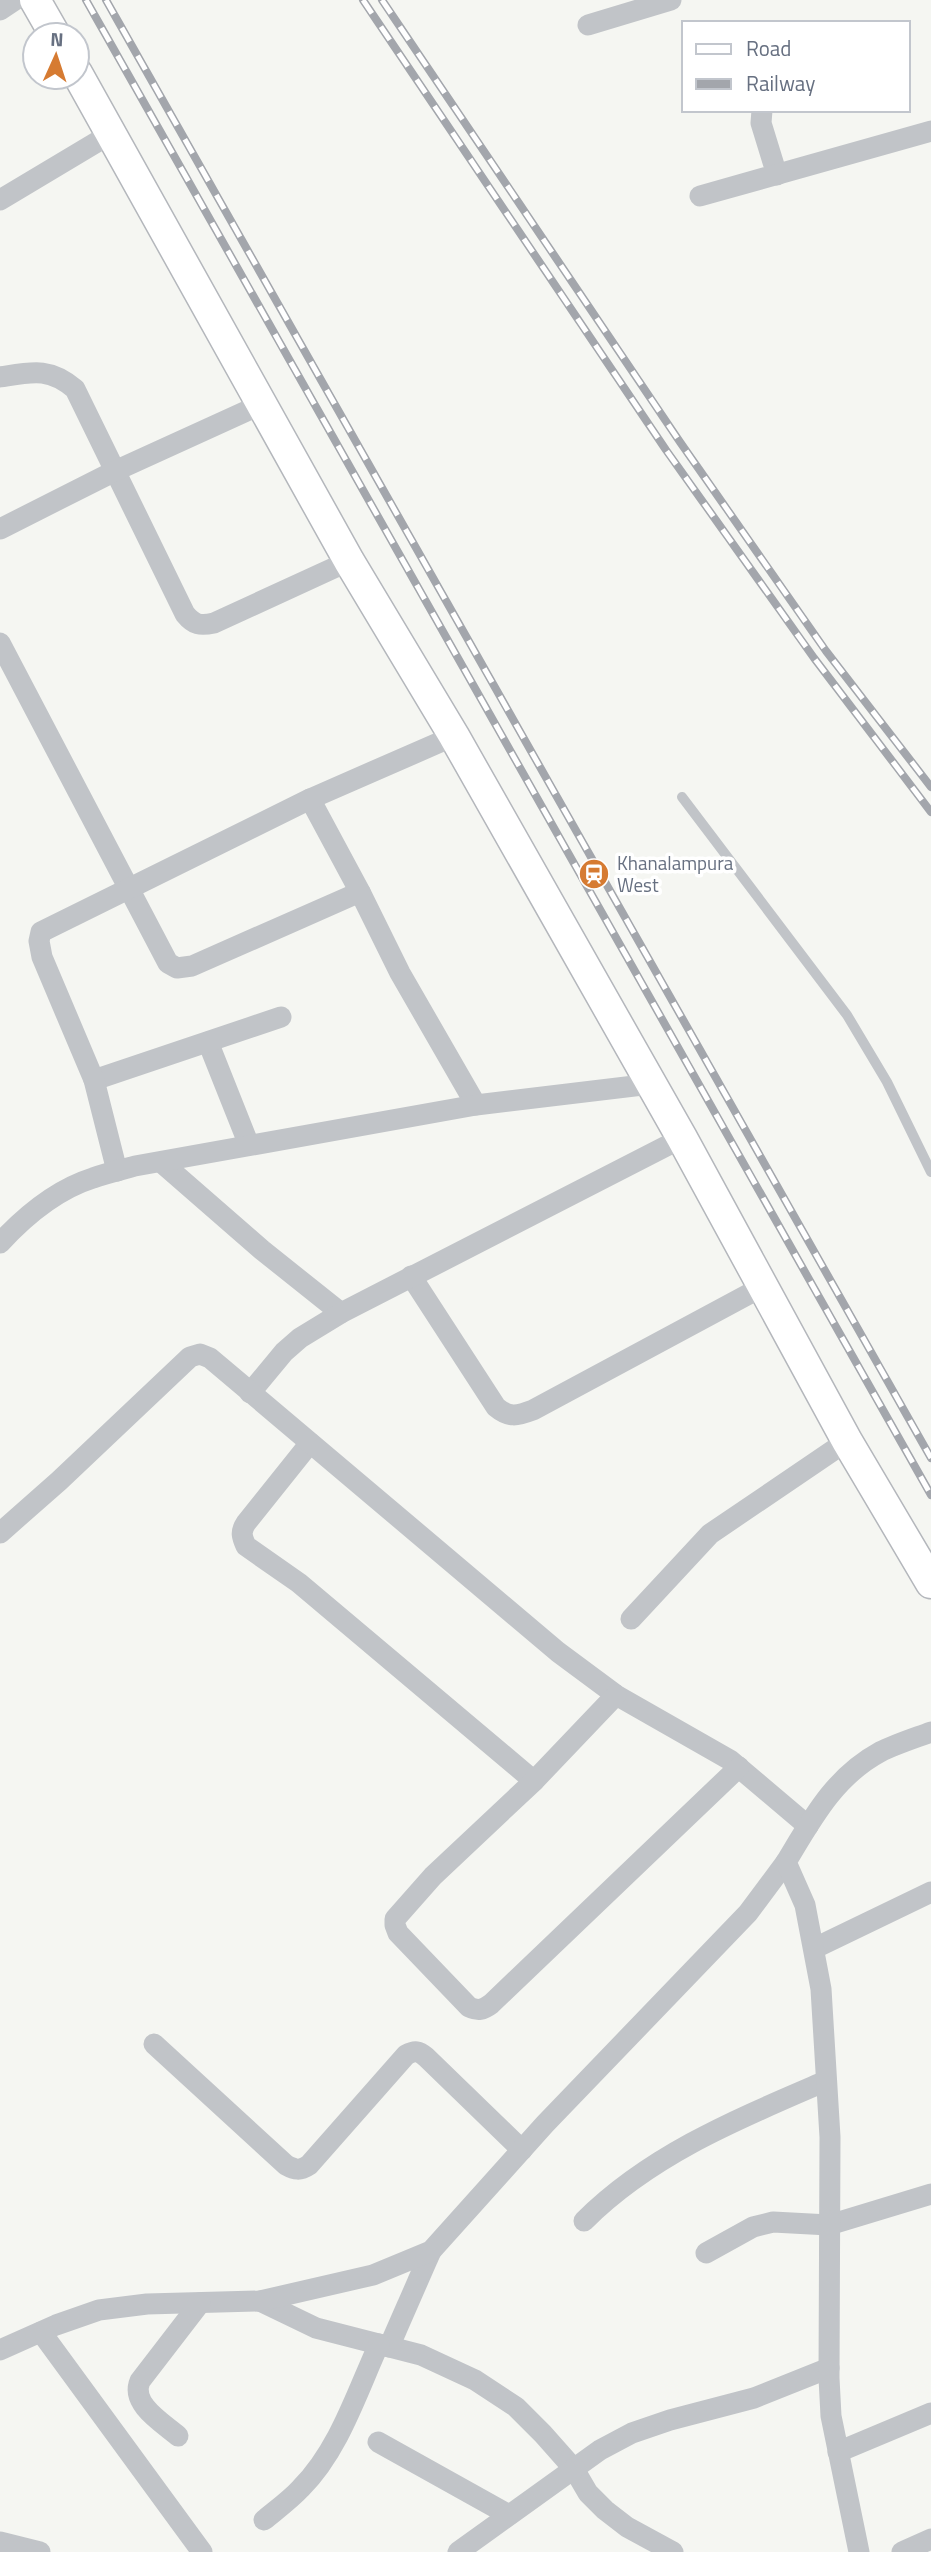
<svg xmlns="http://www.w3.org/2000/svg" width="931" height="2552" font-family="'Titillium Web',sans-serif">
<style>
.lines{fill:none;stroke-linecap:round;stroke-linejoin:round}
.secondary-casing{stroke:#b4b7bc;stroke-width:33}
.lane{stroke:#c1c4c8;stroke-width:10}
.street{stroke:#c1c4c8;stroke-width:21}
.secondary{stroke:#fff;stroke-width:30}
.rail-casing{stroke:#a3a6ac;stroke-width:8}
.rail{stroke:#fff;stroke-width:5;stroke-dasharray:16;stroke-linecap:butt}
.labels{text-anchor:middle;stroke-width:7;stroke-linejoin:round;paint-order:stroke}
.poi-label{font-size:19px;fill:#677081;stroke:#fff;text-anchor:start}
</style>
<rect width="100%" height="100%" fill="#f5f6f2"/>
<g class="lines">
<g class="secondary-casing">
<g id="secondary">
<path d="M35 0 55 35"/>
<path d="M77 73 349 561 454 736 682 1138 847 1441 931 1583"/>
</g>
</g>
<path class="lane" d="M682 797 847 1015 887 1082 931 1172"/>
<g class="street">
<path d="M0 10 15 0"/>
<path d="M588 25 671 0"/>
<path d="M762 110 761 123 777 175"/>
<path d="M700 196 931 131"/>
<path d="M0 200 112 133"/>
<path d="M0 377C32 372 49 367 75 389L185 614C194 625 200 626 214 623L349 561"/>
<path d="M0 529 115 471 262 404"/>
<path d="M0 643 168 963 177 968 192 966 360 892"/>
<path d="M310 799 360 892 400 973 476 1105"/>
<path d="M208 1042 249 1145"/>
<path d="M94 1080 281 1017"/>
<path d="M161 1162 262 1250 341 1313"/>
<path d="M117 1171 94 1080 42 957 39 941 41 932 310 799 454 736"/>
<path d="M0 1243C25 1216 58 1189 93 1178 107 1173 121 1170 135 1166L476 1105 651 1084"/>
<path d="M411 1276 496 1407C509 1418 517 1416 533 1410L762 1287"/>
<path d="M250 1393 284 1352 300 1338 341 1313 682 1138"/>
<path d="M310 1443 246 1523C240 1532 242 1537 246 1546L299 1583 534 1781"/>
<path d="M0 1533 59 1481 190 1357 200 1354 210 1358 558 1652 616 1695 730 1760 808 1826"/>
<path d="M631 1619 710 1534 847 1441"/>
<path d="M616 1695 534 1781 433 1876 395 1919V1925L398 1933 469 2007C478 2011 483 2010 491 2004L739 1767"/>
<path d="M815 1948 931 1892"/>
<path d="M154 2044 286 2165C295 2170 300 2171 309 2165L406 2055C415 2050 419 2051 426 2057L522 2150"/>
<path d="M584 2221C651 2154 740 2118 826 2081"/>
<path d="M706 2253 753 2227 773 2222 829 2225 931 2194"/>
<path d="M260 2301 316 2328 421 2355 475 2380 516 2407 543 2434 574 2469 588 2493 605 2510 627 2527 673 2552"/>
<path d="M41 2332 202 2552"/>
<path d="M389 2347 431 2251"/>
<path d="M0 2350 56 2325 99 2310 147 2304 260 2301 373 2275 431 2251 545 2124 748 1913 786 1862"/>
<path d="M178 2436C163 2423 130 2404 140 2381L200 2303"/>
<path d="M378 2442 509 2515"/>
<path d="M838 2452 931 2413"/>
<path d="M264 2520C276 2510 290 2500 301 2488 339 2450 357 2392 379 2344"/>
<path d="M0 2542 40 2552"/>
<path d="M458 2552 600 2450 632 2433 670 2420 754 2398 829 2368"/>
<path d="M859 2552 831 2416 829 2378 830 2137 821 1989 805 1905 786 1862C812 1819 834 1777 880 1752 896 1744 915 1738 931 1732"/>
<path d="M902 2552 931 2539"/>
</g>
<use href="#secondary" class="secondary"/>
<g class="rail-casing">
<g id="rail">
<path d="M86 0 931 1495"/>
<path d="M106 0 931 1458"/>
<path d="M363 0 666 450 814 658 931 812"/>
<path d="M382 0 680 442 826 651 931 787"/>
</g>
</g>
<use href="#rail" class="rail"/>
</g>
<defs>
<g id="station-disc" transform="scale(1.575)"><circle r="9.5" fill="#d67b32" stroke="#fff"/><path d="M-3-6H3Q5-6 5-4V2Q5 4 3 4L4.5 6H3L1.5 4h-3L-3 6H-4.5L-3 4Q-5 4-5 2V-4Q-5-6-3-6ZM-3.5-4v3h7v-3ZM-3.5 1v1.5H-2V1ZM2 1v1.5H3.5V1Z" fill="#fff"/></g>
</defs>
<g fill-rule="evenodd">
<use href="#station-disc" x="594" y="874"/>
</g>
<g class="labels">
<g class="poi-label">
<text x="617" y="870">Khanalampura<tspan x="617" dy="22">West</tspan></text>
</g>
</g>
<rect x="682" y="21" width="228" height="91" fill="#ffffff" stroke="#c2c6cd" stroke-width="2"/>
<rect x="696" y="44" width="35" height="10" fill="#ffffff" stroke="#c2c6cd" stroke-width="2"/>
<text x="746" y="56" font-size="21" fill="#677081">Road</text>
<rect x="696" y="79" width="35" height="10" fill="#a3a6ac" stroke="#c2c6cd" stroke-width="2"/>
<text x="746" y="91" font-size="21" fill="#677081">Railway</text>
<g transform="translate(56 56) rotate(3)"><circle r="33" fill="#ffffff" stroke="#c2c6cd" stroke-width="2"/>
<path d="M0-5L12 26L0 18L-12 26Z" fill="#d67b32"/>
<text y="-10" font-size="19" font-weight="bold" text-anchor="middle" fill="#677081">N</text>
</g>
</svg>
